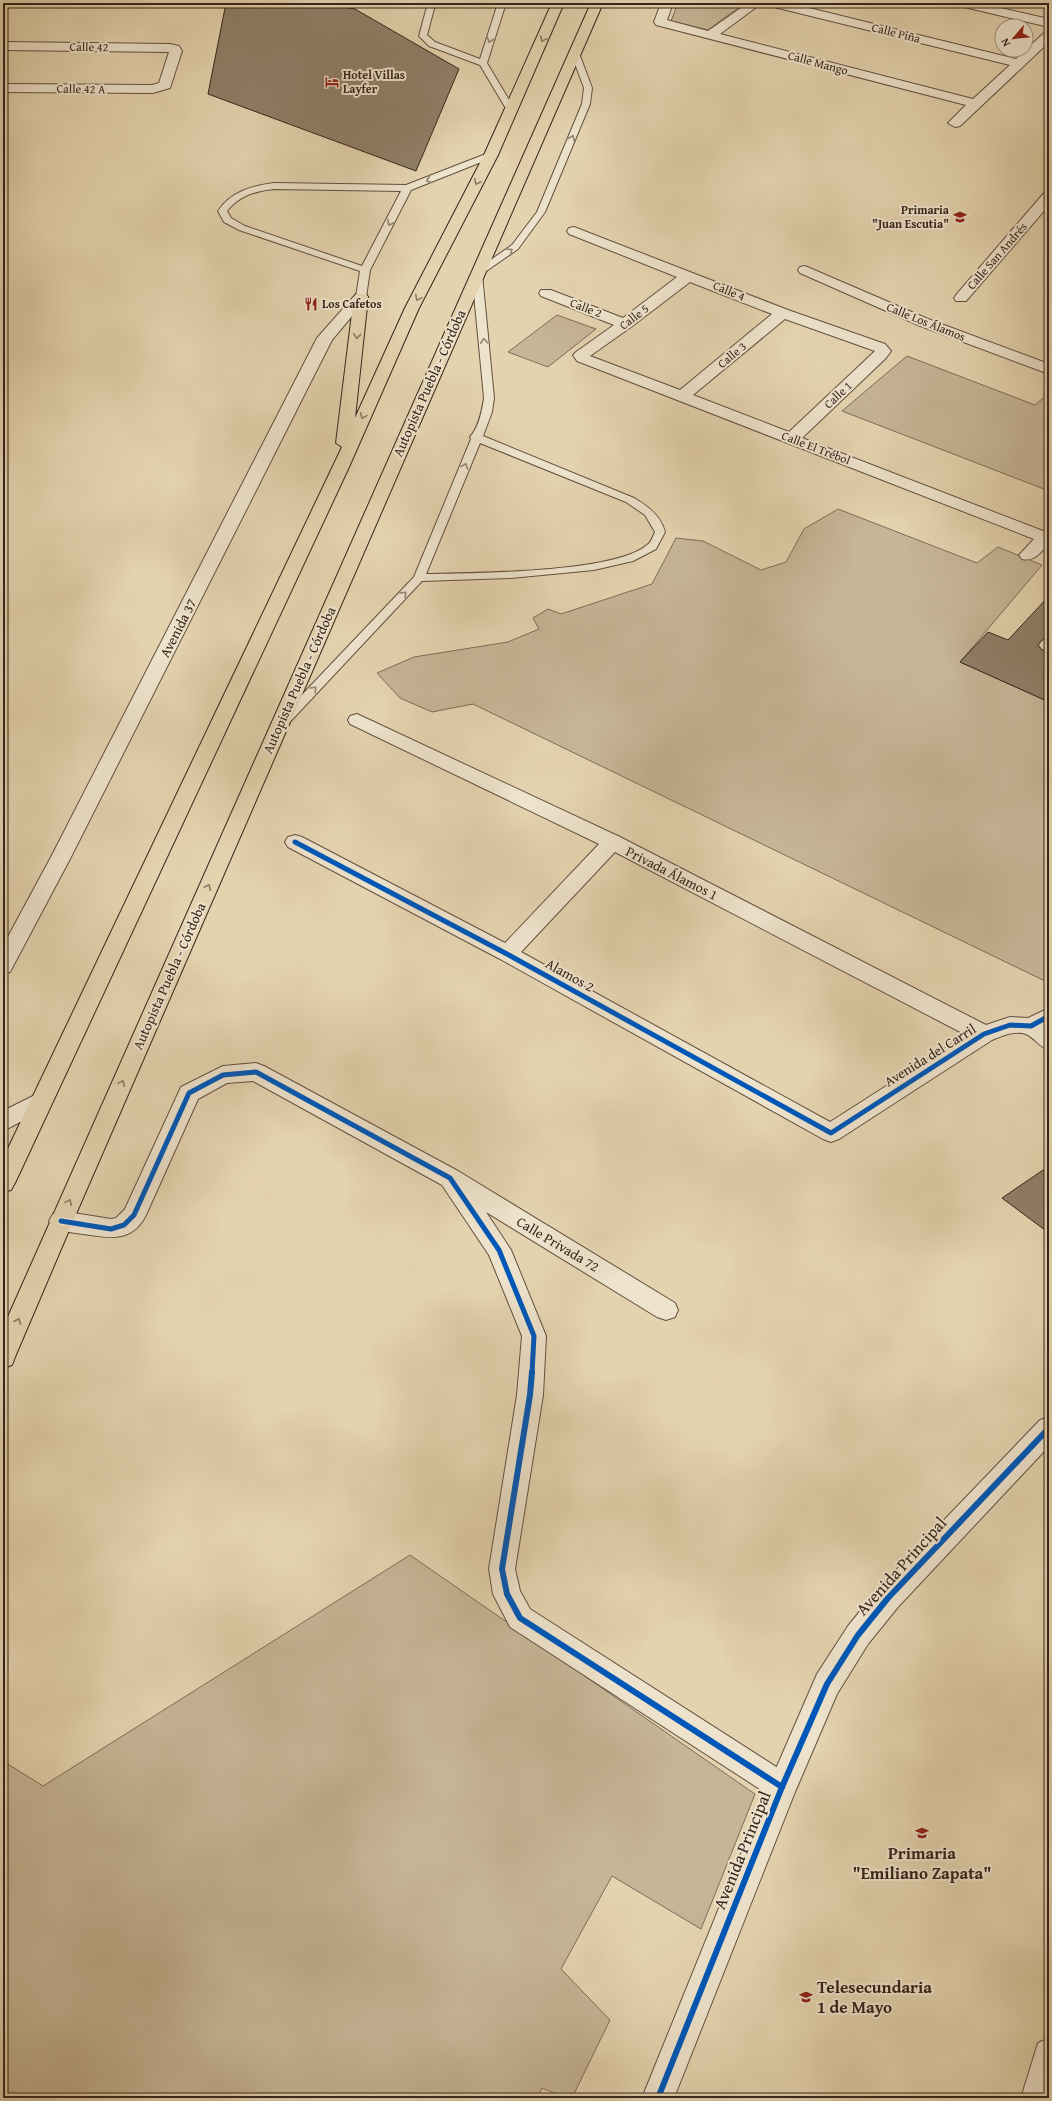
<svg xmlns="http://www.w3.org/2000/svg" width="1052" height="2101" font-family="'Gentium Book Plus',serif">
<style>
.green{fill:#c6b596;stroke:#7e6c58}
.building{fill:#907f68;stroke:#36231b}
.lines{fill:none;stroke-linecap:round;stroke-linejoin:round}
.service-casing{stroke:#624f40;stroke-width:2}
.minor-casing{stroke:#624f40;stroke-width:2}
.tertiary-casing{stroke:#624f40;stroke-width:2}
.motorway-casing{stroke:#36231b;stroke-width:2}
.service{fill:#ede2cb;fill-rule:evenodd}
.minor{fill:#ede2cb;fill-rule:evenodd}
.tertiary{fill:#ede2cb;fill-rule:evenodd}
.motorway{fill:#e4d3af;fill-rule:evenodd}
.cycleway-far1-casing{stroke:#ede2cb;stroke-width:8}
.cycleway-casing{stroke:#ede2cb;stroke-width:9}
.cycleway-far1{stroke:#0057b8;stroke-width:5}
.cycleway{stroke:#0057b8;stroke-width:6}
.oneway{stroke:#8d7b65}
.oneway2{stroke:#928273}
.labels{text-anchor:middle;stroke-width:4;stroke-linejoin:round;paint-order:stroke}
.far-street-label{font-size:12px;fill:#36231b;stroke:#ede2cb}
.far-poi-label{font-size:12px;font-weight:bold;fill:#36231b;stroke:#ede2cb;text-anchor:start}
.street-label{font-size:14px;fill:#36231b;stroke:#ede2cb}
.near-street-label{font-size:17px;fill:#36231b;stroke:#ede2cb}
.near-poi-label{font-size:17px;font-weight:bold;fill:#36231b;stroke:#ede2cb}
</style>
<rect width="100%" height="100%" fill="#e4d3af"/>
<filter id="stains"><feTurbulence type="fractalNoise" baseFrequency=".005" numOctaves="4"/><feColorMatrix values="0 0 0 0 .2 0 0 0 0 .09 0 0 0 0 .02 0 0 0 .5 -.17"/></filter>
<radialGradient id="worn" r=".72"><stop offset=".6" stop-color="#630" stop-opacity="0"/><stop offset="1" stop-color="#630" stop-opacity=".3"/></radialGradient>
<g class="green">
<path d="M678 3H745L708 30 671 21Z"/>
<path d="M557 315 596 329 548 367 508 352Z"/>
<path d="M907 356 1035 405 1049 393V491L842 411Z"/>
<path d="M838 509 977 563 998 547 1042 565 960 662 1049 702V983L473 704 432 712 400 698 377 673 414 657 508 642 539 629 533 618 548 609 561 614 652 584 676 538 703 541 761 570 786 562 804 529Z"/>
<path d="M410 1555 755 1794 701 1929 612 1876 561 1969 610 2020 572 2098H565L542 2088 537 2098H3V1761L43 1786Z"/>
</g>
<g class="building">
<path d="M226 3H317L355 9 459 69 416 171 208 94Z"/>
<path d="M1049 596V638L1042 640 1038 645 1042 650 1049 652V702L960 662 988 632 1008 640Z"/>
<path d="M1049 1166V1233L1002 1198Z"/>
</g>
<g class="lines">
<g class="service-casing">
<g id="service">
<path d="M428 3H438L435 5 427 35 435 42 480 59 498 3H506L487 63 515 110 514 112H508L480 65 429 46 419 36Z"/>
<path d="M572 51 579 53 592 88 590 104 545 212 518 249 482 274 494 398 492 412 483 436 634 498C648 506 661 516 665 532L656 549 633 561 594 570 511 578 422 581 288 724H280L278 721 280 718 414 577 471 439 470 437C479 427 482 411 484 398L472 273 512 245 537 212 582 104 584 88 571 53ZM480 443 626 502 645 515 655 532C653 536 651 543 647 545 615 573 472 573 426 574Z"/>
<path d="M491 152 494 153V157L411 190 370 270 366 297 361 300 356 297 360 271 239 230 224 222 218 211C231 192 251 186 274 183L406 185ZM274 189 401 191 362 266 245 226 231 218 227 211C239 196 255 191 274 189Z"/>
</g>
</g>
<g class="minor-casing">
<g id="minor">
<path d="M661 3H673L667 20 708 31 748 3H762L720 34 973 99 1010 65 770 6 768 3H789L1016 59 1045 32 1049 31V42L960 126 955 127 948 123 966 105 656 25 654 22Z"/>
<path d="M958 3H979L1049 19V27L960 6Z"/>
<path d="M3 42 170 44 179 46 182 51 170 88 153 93 3 92V84L152 85 159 83 169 52 3 50Z"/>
<path d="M1049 192V205L966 301H956L954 298 956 295 1044 193Z"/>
<path d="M574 227 788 310 885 344 891 351 886 358 802 438 1043 531 1049 529V544C1040 552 1035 562 1022 559L1019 555 1034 539 577 361 573 355 576 352 614 325 541 296 539 293 541 290H551L623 318 677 277 569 234 567 231 569 228ZM690 282 772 314 680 390 590 356 631 327ZM785 319 875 351 789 432 693 395Z"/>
<path d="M805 266 928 319 1049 364V374L918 325 800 273 798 270 800 267Z"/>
<path d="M1049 639V651L1042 649 1039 645 1042 641Z"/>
<path d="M357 714 620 837 986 1025 1010 1017 1028 1018 1049 1008V1026L1047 1027 1049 1029V1050C1039 1047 1035 1038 1026 1034 1015 1030 1001 1036 992 1040L839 1139 831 1142 823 1139 500 959 288 847 285 842 288 837 295 835 302 837 505 943 599 844 350 724 348 720 350 716ZM615 852 966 1035 830 1122 521 952Z"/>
<path d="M256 1063 264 1066 458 1171 675 1303 678 1310 675 1317 666 1320 657 1317 486 1212 511 1250 546 1336 543 1395 515 1569 520 1591 530 1609 792 1777 796 1787 792 1797 782 1801 772 1797 510 1627 493 1594 489 1569 517 1395 522 1336 489 1255 442 1185 253 1081 227 1083 198 1099 146 1215C132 1243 109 1238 83 1234 73 1233 63 1231 53 1228L49 1221 53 1214 61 1211 111 1219 116 1218 125 1209 181 1087 223 1066Z"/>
<path d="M1049 2038V2098H1021L1038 2043Z"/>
</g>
</g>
<g class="tertiary-casing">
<g id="tertiary">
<path d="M361 293 366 294 368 297 332 340 71 857 10 972 3 974V946L51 857 317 338 356 294Z"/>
<path d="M41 1092 49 1095 52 1101 49 1107 3 1131V1111Z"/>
<path d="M1049 1417V1446L898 1607 868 1644 837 1694 795 1792 674 2098H642L768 1787 817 1674 848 1626 878 1589 1040 1420Z"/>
</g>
</g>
<g class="motorway-casing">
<g id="motorway">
<path d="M552 3H564L498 155 419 308 349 467 15 1183 11 1190 3 1192V1159L342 447 336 443 354 297 356 294H366L368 297 355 418 405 308 484 155Z"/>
<path d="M591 3H603L73 1221 15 1357 12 1365 3 1368V1328Z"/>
</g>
</g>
<use href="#service" class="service"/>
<use href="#minor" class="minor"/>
<use href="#tertiary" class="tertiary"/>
<use href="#motorway" class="motorway"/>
<g class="cycleway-far1-casing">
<g id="cycleway-far1">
<path d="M295 842 507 954 831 1133 984 1034 1010 1025 1031 1026 1049 1016"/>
<path d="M61 1221 111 1229 124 1225 134 1215 189 1093 223 1075 256 1072 450 1178 499 1250 534 1336 532 1373"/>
</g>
</g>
<g class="cycleway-casing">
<g id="cycleway">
<path d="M532 1372 530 1395 502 1569 507 1594 520 1618 782 1787"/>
<path d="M658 2098 782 1787 827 1684 858 1635 888 1598 1049 1428"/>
</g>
</g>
<use href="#cycleway-far1" class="cycleway-far1"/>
<use href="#cycleway" class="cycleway"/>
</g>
<defs><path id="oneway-chevron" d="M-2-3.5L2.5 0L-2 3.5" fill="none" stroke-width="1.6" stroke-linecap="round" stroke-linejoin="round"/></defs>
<g class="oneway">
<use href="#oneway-chevron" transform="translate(543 39) rotate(114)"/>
<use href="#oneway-chevron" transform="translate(477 182) rotate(117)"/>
<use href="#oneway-chevron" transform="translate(418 298) rotate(117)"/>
<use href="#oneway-chevron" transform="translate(357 336) rotate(96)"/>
<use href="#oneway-chevron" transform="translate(363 416) rotate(114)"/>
<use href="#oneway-chevron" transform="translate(208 887) rotate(-66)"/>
<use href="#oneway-chevron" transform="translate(122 1083) rotate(-66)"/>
<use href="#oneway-chevron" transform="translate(69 1202) rotate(-66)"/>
<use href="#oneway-chevron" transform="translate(18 1321) rotate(-67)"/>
</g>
<g class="oneway2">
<use href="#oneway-chevron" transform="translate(490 40) rotate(107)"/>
<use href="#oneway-chevron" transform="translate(572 138) rotate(-67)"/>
<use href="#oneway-chevron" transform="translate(429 180) rotate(159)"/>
<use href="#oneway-chevron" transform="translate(390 223) rotate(117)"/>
<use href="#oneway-chevron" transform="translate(510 251) rotate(-35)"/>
<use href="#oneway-chevron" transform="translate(484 341) rotate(-95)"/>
<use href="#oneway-chevron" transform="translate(465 466) rotate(-70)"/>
<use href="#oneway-chevron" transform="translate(404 594) rotate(-47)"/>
<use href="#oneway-chevron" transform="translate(314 689) rotate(-47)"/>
</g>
<defs>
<g id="hotel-bare" transform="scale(1.08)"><path d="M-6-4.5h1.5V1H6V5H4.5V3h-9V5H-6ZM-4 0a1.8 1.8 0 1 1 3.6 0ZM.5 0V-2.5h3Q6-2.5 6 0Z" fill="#8f2418" stroke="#ede2cb" stroke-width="2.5" paint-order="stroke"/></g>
<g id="school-bare" transform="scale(1.08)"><path d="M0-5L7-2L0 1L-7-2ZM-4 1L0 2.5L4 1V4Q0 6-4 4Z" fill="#8f2418" stroke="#ede2cb" stroke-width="2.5" paint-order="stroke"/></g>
<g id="restaurant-bare" transform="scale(1.08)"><path d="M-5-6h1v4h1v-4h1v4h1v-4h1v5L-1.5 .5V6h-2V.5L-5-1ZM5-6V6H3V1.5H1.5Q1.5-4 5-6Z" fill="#8f2418" stroke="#ede2cb" stroke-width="2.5" paint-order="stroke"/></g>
</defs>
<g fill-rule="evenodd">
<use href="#hotel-bare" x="332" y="82"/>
<use href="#school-bare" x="960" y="217"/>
<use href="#restaurant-bare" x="311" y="304"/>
<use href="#school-bare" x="922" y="1833"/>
<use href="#school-bare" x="806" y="1997"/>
</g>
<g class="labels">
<g class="far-street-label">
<text transform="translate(896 33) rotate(14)" y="4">Calle Piña</text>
<text transform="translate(89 47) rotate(1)" y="4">Calle 42</text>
<text transform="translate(818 63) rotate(15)" y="4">Calle Mango</text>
<text transform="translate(81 89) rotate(1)" y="4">Calle 42 A</text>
<text transform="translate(997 256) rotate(-49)" y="4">Calle San Andrés</text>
<text transform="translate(729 291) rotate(22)" y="4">Calle 4</text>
<text transform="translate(586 308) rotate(21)" y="4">Calle 2</text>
<text transform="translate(634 317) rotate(-38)" y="4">Calle 5</text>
<text transform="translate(926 322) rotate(22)" y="4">Calle Los Álamos</text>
<text transform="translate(732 355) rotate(-40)" y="4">Calle 3</text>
<text transform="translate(838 395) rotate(-43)" y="4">Calle 1</text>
<text transform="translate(816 448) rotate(21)" y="4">Calle El Trébol</text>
</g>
<g class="far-poi-label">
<text x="343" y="79">Hotel Villas<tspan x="343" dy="14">Layfer</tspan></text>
<text x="949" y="214" text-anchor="end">Primaria<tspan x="949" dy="14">"Juan Escutia"</tspan></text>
<text x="322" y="308">Los Cafetos</text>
</g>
<g class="street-label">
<text transform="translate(429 383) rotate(-66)" y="5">Autopista Puebla - Córdoba</text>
<text transform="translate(178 628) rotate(-63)" y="5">Avenida 37</text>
<text transform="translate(299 680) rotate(-66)" y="5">Autopista Puebla - Córdoba</text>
<text transform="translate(672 873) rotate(27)" y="5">Privada Álamos 1</text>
<text transform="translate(570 975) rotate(29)" y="5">Alamos 2</text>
<text transform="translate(169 976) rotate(-66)" y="5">Autopista Puebla - Córdoba</text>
<text transform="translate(930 1055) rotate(-32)" y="5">Avenida del Carril</text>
<text transform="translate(558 1244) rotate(31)" y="5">Calle Privada 72</text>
</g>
<g class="near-street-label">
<text transform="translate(901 1566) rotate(-48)" y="6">Avenida Principal</text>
<text transform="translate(742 1850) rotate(-68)" y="6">Avenida Principal</text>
</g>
<g class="near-poi-label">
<text x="922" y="1859">Primaria<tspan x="922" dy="20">"Emiliano Zapata"</tspan></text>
<text x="817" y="1993" text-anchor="start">Telesecundaria<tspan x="817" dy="20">1 de Mayo</tspan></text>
</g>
</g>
<rect width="1052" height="2101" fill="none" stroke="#e4d3af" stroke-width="16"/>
<rect x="4" y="4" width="1044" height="2093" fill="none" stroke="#36231b" stroke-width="2"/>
<rect x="8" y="8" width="1036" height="2085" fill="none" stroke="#36231b"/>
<g transform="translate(1014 38) rotate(242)"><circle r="19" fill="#ede2cb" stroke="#a49685"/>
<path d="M0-3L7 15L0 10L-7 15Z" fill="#8f2418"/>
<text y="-6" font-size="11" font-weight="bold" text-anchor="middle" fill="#36231b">N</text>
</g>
<rect width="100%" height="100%" filter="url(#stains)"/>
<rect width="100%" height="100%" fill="url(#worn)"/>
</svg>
